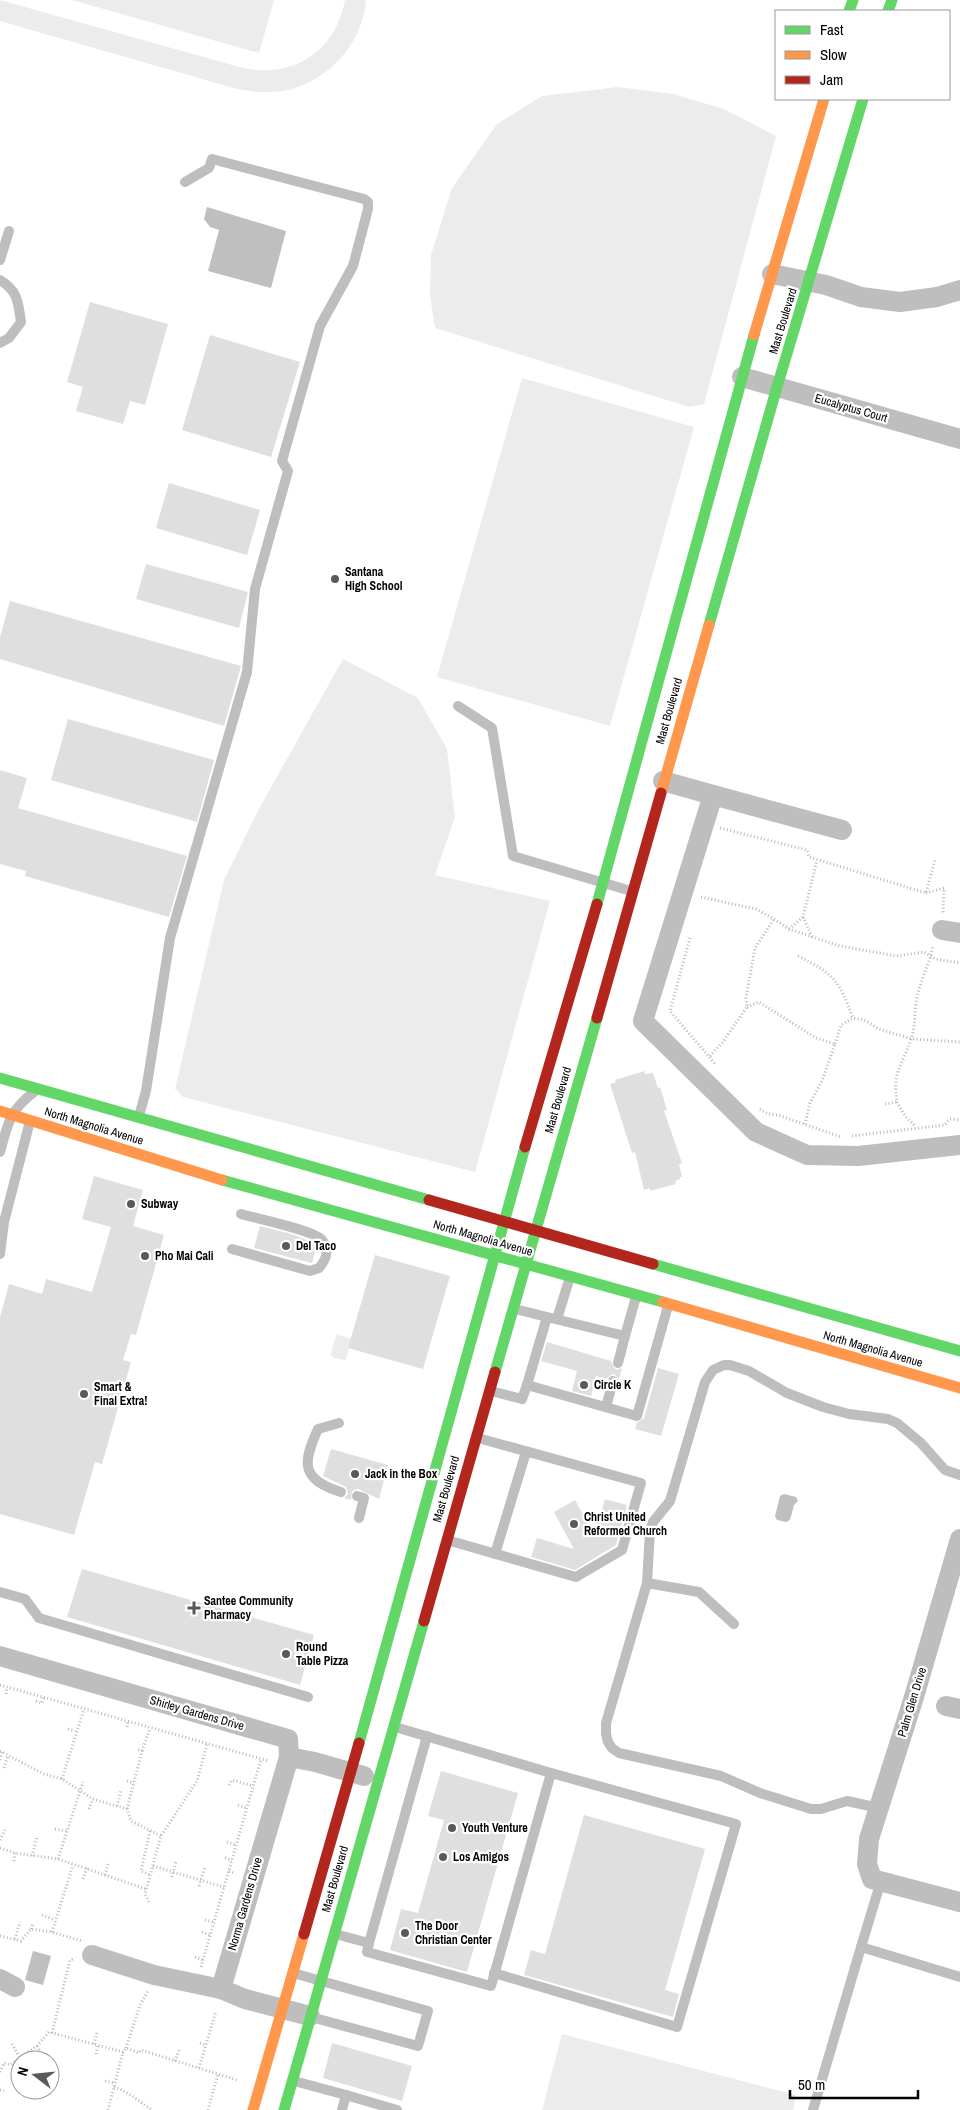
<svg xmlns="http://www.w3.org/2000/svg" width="960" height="2110" font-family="'Archivo Narrow',sans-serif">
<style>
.green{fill:#ececec}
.water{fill:#bfbfbf}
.building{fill:#dfdfdf}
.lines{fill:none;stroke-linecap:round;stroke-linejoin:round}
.path{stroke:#b9b9b9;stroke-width:3;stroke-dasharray:1 2.5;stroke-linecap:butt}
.lane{stroke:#bebebe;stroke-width:10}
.street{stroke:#bebebe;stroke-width:20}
.fast{stroke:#63d668;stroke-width:11}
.slow{stroke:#ff974d;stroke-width:11}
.jam{stroke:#b3261e;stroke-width:11}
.poi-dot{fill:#595959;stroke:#fff;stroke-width:2}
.labels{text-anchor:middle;stroke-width:4.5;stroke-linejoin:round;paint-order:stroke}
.street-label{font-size:12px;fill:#000;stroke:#fff}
.poi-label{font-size:12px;font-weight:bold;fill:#000;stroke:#fff;text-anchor:start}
</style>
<rect width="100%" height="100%" fill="#fff"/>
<g class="green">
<path d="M0 0 243 68C293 79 336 51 345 0H366C363 44 327 83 283 91 267 93 252 92 237 89L0 21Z"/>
<path d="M72 0H274L259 53Z"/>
<path d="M618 87 673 94 724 109 776 136 704 404 689 407 435 328 430 296 431 255 452 188 497 124 542 96Z"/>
<path d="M522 378 694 427 610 726 437 677Z"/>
<path d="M343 659 418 698 447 749 455 817 435 875 550 901 475 1172 183 1097 175 1089 224 880 260 807Z"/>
<path d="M337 1334 351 1339 346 1360 334 1358 330 1355Z"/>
<path d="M562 2034 796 2095 793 2110H542Z"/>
</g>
<g class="water">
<path d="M207 207 286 231 271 288 208 271 219 230 210 227 204 219Z"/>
<path d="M784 1494 796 1497 798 1501 794 1505 790 1520 786 1522 777 1520 775 1516 780 1496Z"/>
<path d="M33 1951 51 1956 43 1985 25 1980Z"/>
</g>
<g class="building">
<path d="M90 302 168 324 145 405 130 401 123 424 76 411 83 387 67 382Z"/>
<path d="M210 335 300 362 271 457 182 430Z"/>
<path d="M169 483 260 510 247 555 156 528Z"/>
<path d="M146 564 248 592 239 628 136 599Z"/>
<path d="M10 601 241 666 224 726 0 659V637Z"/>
<path d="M68 719 214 760 197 822 51 780Z"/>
<path d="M0 770 27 778 18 808 187 856 169 917 25 876 26 871 0 864Z"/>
<path d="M644 1071 645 1074 653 1073 658 1088 660 1087 667 1110 664 1111 682 1163 679 1164 682 1177H680V1179L675 1181 676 1184 650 1191V1188L644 1190 635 1152 632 1153 610 1084 616 1082 615 1080Z"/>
<path d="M94 1176 143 1190 133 1226 164 1235 136 1335 131 1334 123 1360 131 1362 102 1464 95 1462 74 1535 0 1514V1317L9 1284 42 1294 46 1279 92 1292 111 1227 82 1219Z"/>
<path d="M260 1226 295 1235 317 1245 312 1263 254 1248Z"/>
<path d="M375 1255 450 1276 423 1369 348 1348Z"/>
<path d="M547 1342 611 1361 614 1368 617 1370 622 1368 619 1379 614 1374 609 1376 606 1379 596 1376 591 1396 572 1391 577 1371 541 1361Z"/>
<path d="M658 1368 679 1374 661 1436 635 1429 637 1423 644 1418Z"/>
<path d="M331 1449 388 1465 379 1499 358 1489 352 1491 351 1500 344 1498 348 1494 346 1487 323 1476Z"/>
<path d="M605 1499 627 1505 616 1545 575 1570 531 1557 537 1538 574 1549 554 1512 575 1500 595 1536Z"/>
<path d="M82 1569 314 1635 300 1685 67 1617Z"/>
<path d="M441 1771 518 1793 467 1972 390 1950 401 1909 418 1913 444 1820 428 1816Z"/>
<path d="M584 1815 705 1849 665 1990 679 1994 673 2017 524 1975 531 1950 545 1954Z"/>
<path d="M332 2043 412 2066 402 2101 323 2078Z"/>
</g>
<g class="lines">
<g class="path">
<path d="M720 828 807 850 809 857 926 893 935 860"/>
<path d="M926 893 944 888 943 913"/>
<path d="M701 897 756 909 774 919 789 929 840 946 896 956 924 952 935 959 960 963"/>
<path d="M803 917 812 937"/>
<path d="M789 929 803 917 817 860"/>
<path d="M690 938 670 1011 716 1065"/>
<path d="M798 956C835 974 839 981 853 1018"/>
<path d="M747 1007 759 1002 816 1038 835 1044 822 1081 810 1103 805 1124"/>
<path d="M835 1044 841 1025 853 1018 864 1020 879 1029 912 1039 960 1042"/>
<path d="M710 1056 722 1043 747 1007 746 998 755 948 774 919"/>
<path d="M897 1102 905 1116 916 1127"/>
<path d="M885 1104 897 1102C892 1071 903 1065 911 1039 916 1026 914 1010 917 997 921 979 930 963 933 945"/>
<path d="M760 1109 768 1114 778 1115 841 1137"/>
<path d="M852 1136 945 1125 950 1119 960 1120"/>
<path d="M0 1685 269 1761"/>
<path d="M6 1694 7 1687"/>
<path d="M36 1701 42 1703 44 1697"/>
<path d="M127 1727 128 1721"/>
<path d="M68 1729 75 1731"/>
<path d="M0 1751 44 1774 62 1779 93 1799 127 1809 131 1821 161 1836"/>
<path d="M142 1751 150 1728"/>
<path d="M0 1760 2 1752"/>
<path d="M4 1768 8 1755"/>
<path d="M62 1779 84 1709"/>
<path d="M127 1781 134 1783"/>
<path d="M229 1785 232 1780 253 1786"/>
<path d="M238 1805 247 1808"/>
<path d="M117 1806 121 1791"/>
<path d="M89 1809 93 1799"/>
<path d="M127 1809 142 1751 136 1749"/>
<path d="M55 1829 67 1831"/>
<path d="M150 1831 141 1871 150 1875"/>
<path d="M0 1840 5 1830"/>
<path d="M227 1842 236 1845"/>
<path d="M0 1848 15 1853 58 1859 146 1889"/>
<path d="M32 1856 37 1837"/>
<path d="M225 1858 232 1860"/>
<path d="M58 1859 83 1782"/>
<path d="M14 1861 15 1853"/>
<path d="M153 1866 224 1887"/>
<path d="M229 1871 234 1873"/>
<path d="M105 1875 108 1864"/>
<path d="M172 1877 176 1861"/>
<path d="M83 1879 87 1868"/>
<path d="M199 1886 205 1867"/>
<path d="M149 1902 145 1894 161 1836 197 1781 207 1744"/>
<path d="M42 1915 55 1920"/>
<path d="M205 1920 214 1922"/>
<path d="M31 1929 33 1923"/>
<path d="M52 1932 73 1865"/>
<path d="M202 1932 210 1935"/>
<path d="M0 1936 21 1941 31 1929 52 1932 82 1941"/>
<path d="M15 1939 20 1922"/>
<path d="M195 1957 203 1960"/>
<path d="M201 1967 261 1759"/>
<path d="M52 2033 70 1960 75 1958"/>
<path d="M200 2043 206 2045"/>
<path d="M12 2044 20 2058"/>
<path d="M94 2044 97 2032"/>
<path d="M37 2046 41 2053 50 2056"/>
<path d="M126 2048 140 2005 148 1991"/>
<path d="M25 2054 27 2060"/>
<path d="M96 2054 98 2045"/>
<path d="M175 2061 179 2050"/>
<path d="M199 2068 216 2011"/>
<path d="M0 2072 4 2063 10 2065 37 2046 49 2032 123 2052 126 2048 139 2053 141 2050 237 2080"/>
<path d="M105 2081 115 2083"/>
<path d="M114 2087C128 2091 139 2102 152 2110"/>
<path d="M0 2090 4 2091"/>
<path d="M108 2110 123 2052"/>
<path d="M208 2110 218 2074"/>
</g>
<g class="lane">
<path d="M0 260 9 231"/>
<path d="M0 280C18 291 18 302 21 322L9 338 0 343"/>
<path d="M458 706 492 728 513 856 631 891"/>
<path d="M139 1116 146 1091 170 938 247 672 255 589 288 471 282 461 320 326 353 266 368 209V202L364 199 212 159 209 168 185 182"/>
<path d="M0 1152C8 1124 9 1111 34 1092"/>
<path d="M232 1249 310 1271 319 1268C326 1260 330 1249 322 1240 313 1230 258 1219 241 1214"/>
<path d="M0 1254 4 1222 30 1121"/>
<path d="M515 1309 547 1317 527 1385"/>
<path d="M547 1317 625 1336 636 1297"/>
<path d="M557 1319 570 1277"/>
<path d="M618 1363 625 1336"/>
<path d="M491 1391 522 1399 527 1385 637 1416 668 1306"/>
<path d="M606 1407 613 1381"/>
<path d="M339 1423 318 1429C302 1464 301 1479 341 1492"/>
<path d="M357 1496 364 1498 359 1518"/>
<path d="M447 1540 576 1577 622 1550 641 1483 478 1438"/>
<path d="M495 1554 526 1452"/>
<path d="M647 1583 699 1592 734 1624"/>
<path d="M0 1592 25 1599 39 1618 308 1697"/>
<path d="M879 1808 847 1801 821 1809H811L760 1793 721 1776 619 1753 612 1748 608 1742 606 1734V1723L647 1583 650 1531 653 1522 670 1501 705 1382 713 1370 724 1365H730L749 1371 787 1393 823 1407 849 1414 888 1419 897 1423 921 1443 945 1470 960 1475"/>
<path d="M881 1881 861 1947 960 1977"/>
<path d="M335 1934 369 1943 367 1952 491 1986 551 1773 395 1727"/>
<path d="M369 1943 427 1736"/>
<path d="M293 1973 428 2011 418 2046 311 2017"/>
<path d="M494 1973 677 2027 736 1824 551 1773"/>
<path d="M294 2081 346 2095 342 2110"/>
<path d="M346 2095 397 2110"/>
<path d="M813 2110 861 1947"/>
</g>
<g class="street">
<path d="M772 274 826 285 861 297 900 302 937 297 960 290"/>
<path d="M742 377 960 439"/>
<path d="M663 781 713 795"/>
<path d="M842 830 713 795 643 1021 756 1132 807 1155 858 1156 960 1145"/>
<path d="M942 930 960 933"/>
<path d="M960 1539 914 1697 869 1839 867 1864 872 1879 960 1902"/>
<path d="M0 1656 288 1739 289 1757 315 1762 364 1776"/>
<path d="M946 1706 960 1709"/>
<path d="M289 1757 221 1989 245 1999 310 2016"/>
<path d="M92 1955 154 1975 221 1989"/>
<path d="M0 1979 15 1987"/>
</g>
<g class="fast">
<path d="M849 11 853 0"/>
<path d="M888 11 892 0"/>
<path d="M709 625 777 387 863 99"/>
<path d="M597 904 754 335"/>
<path d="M0 1078 429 1200"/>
<path d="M222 1180 663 1302"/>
<path d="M653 1264 960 1351"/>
<path d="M495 1372 597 1018"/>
<path d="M359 1743 525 1147"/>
<path d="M284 2110 424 1621"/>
</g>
<g class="slow">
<path d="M754 335 824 99"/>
<path d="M661 793 709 625"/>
<path d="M0 1111 222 1180"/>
<path d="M663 1302 960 1388"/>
<path d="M253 2110 304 1934"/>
</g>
<g class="jam">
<path d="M597 1018 661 793"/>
<path d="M525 1147 597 904"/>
<path d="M429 1200 653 1264"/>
<path d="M424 1621 495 1372"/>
<path d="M304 1934 359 1743"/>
</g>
</g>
<g class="poi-dot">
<circle cx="335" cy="579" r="5"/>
<circle cx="131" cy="1204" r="5"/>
<circle cx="286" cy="1246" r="5"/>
<circle cx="145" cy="1256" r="5"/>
<circle cx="584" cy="1385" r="5"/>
<circle cx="84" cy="1394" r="5"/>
<circle cx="355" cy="1474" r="5"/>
<circle cx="574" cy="1524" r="5"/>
<path d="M191.5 1600.5h5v5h5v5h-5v5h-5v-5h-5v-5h5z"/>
<circle cx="286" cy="1654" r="5"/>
<circle cx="452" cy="1828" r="5"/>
<circle cx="443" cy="1857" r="5"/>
<circle cx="405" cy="1933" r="5"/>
</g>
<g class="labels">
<g class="street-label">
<text transform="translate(783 321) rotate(-73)" y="4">Mast Boulevard</text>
<text transform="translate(851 408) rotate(16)" y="4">Eucalyptus Court</text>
<text transform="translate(669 711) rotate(-74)" y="4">Mast Boulevard</text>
<text transform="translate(558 1100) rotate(-74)" y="4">Mast Boulevard</text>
<text transform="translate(94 1126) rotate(17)" y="4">North Magnolia Avenue</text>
<text transform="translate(483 1238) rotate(16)" y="4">North Magnolia Avenue</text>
<text transform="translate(873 1349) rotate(16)" y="4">North Magnolia Avenue</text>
<text transform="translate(446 1489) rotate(-74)" y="4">Mast Boulevard</text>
<text transform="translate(912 1702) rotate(-73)" y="4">Palm Glen Drive</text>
<text transform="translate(197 1713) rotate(16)" y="4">Shirley Gardens Drive</text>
<text transform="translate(335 1879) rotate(-74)" y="4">Mast Boulevard</text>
<text transform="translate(245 1904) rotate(-74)" y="4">Norma Gardens Drive</text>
</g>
<g class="poi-label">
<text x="345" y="576">Santana<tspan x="345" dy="14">High School</tspan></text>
<text x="141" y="1208">Subway</text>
<text x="296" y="1250">Del Taco</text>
<text x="155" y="1260">Pho Mai Cali</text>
<text x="594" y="1389">Circle K</text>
<text x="94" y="1391">Smart &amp;<tspan x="94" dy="14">Final Extra!</tspan></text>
<text x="365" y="1478">Jack in the Box</text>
<text x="584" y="1521">Christ United<tspan x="584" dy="14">Reformed Church</tspan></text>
<text x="204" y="1605">Santee Community<tspan x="204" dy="14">Pharmacy</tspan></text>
<text x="296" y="1651">Round<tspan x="296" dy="14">Table Pizza</tspan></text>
<text x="462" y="1832">Youth Venture</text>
<text x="453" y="1861">Los Amigos</text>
<text x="415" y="1930">The Door<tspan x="415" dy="14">Christian Center</tspan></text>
</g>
</g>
<rect x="775" y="10" width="175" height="90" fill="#ffffff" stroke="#999999"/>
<rect x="785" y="26" width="25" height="8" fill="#63d668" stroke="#999999"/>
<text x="820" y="35" font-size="15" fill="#000000">Fast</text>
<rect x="785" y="51" width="25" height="8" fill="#ff974d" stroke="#999999"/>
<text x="820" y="60" font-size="15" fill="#000000">Slow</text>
<rect x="785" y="76" width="25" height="8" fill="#b3261e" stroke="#999999"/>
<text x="820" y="85" font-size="15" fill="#000000">Jam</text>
<g transform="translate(35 2075) rotate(286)"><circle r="24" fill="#ffffff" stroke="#999999"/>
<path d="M0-4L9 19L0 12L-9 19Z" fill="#595959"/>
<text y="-8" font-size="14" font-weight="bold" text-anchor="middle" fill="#000000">N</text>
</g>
<path d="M790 2090v8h128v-8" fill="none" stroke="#000000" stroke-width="2.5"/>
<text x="798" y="2090" font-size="15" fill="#000000" stroke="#ffffff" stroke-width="4" paint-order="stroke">50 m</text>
</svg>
